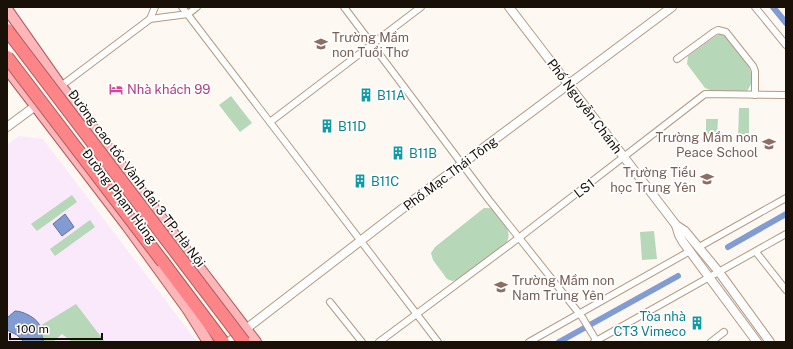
<svg xmlns="http://www.w3.org/2000/svg" width="793" height="349" font-family="'Public Sans',sans-serif">
<style>
.commercial{fill:#f9e9fb}
.green{fill:#b6d8b8}
.water{fill:#809cd2;stroke:#617295}
.lines{fill:none;stroke-linecap:round;stroke-linejoin:round}
.canal{stroke:#809cd2;stroke-width:6}
.minor-casing{stroke:#b49a83;stroke-width:8}
.tertiary-casing{stroke:#b49a83;stroke-width:10}
.primary-casing{stroke:#ad5c5b;stroke-width:12}
.motorway-casing{stroke:#ad5c5b;stroke-width:14}
.minor{stroke:#fff;stroke-width:6}
.tertiary{stroke:#fff;stroke-width:8}
.primary{stroke:#feb6b8;stroke-width:10}
.motorway{stroke:#fd8588;stroke-width:12}
.motorway-bridge-casing{stroke:#ad5c5b;stroke-width:14;stroke-linecap:butt}
.motorway-bridge{stroke:#fd8588;stroke-width:12}
.labels{text-anchor:middle;stroke-width:3.5;stroke-linejoin:round;paint-order:stroke}
.education-label{font-size:13px;fill:#785e54;stroke:#fff;text-anchor:start}
.hotel-label{font-size:13px;fill:#b23c85;stroke:#fff;text-anchor:start}
.culture-label{font-size:13px;fill:#0d838f;stroke:#fff;text-anchor:start}
.street-label{font-size:13px;fill:#191008;stroke:#fff}
</style>
<rect width="100%" height="100%" fill="#fef8f3"/>
<path class="commercial" d="M19 136 43 139 197 342H7V145Z"/>
<g class="green">
<path d="M720 34 725 36C736 50 764 74 746 92H715L705 88 687 64 688 56 717 35Z"/>
<path d="M231 96 252 123 240 132 219 105Z"/>
<path d="M739 108H749V138H738Z"/>
<path d="M706 119H718L717 140H706Z"/>
<path d="M72 195 77 202 37 231 31 224Z"/>
<path d="M484 208H490L493 210C501 220 513 229 507 242L457 280 452 281 447 279 433 260 431 253 435 247Z"/>
<path d="M90 220 95 227 55 256 50 249Z"/>
<path d="M654 231 657 259 642 260 640 232Z"/>
<path d="M76 304 105 342H72L62 334 53 342 43 341 40 326Z"/>
</g>
<g class="water">
<path d="M65 214 74 227 62 236 53 224Z"/>
<path d="M15 311C23 311 37 318 40 326 42 332 41 337 44 342H24L17 335 7 330V318Z"/>
</g>
<g class="lines">
<g class="canal">
<path d="M773 7 786 23"/>
<path d="M728 247 786 214"/>
<path d="M559 342 678 276"/>
</g>
<g class="minor-casing">
<g id="minor">
<path d="M182 7 438 342"/>
<path d="M344 7 489 200 582 317 596 340"/>
<path d="M755 7 786 45"/>
<path d="M150 19 155 7"/>
<path d="M677 59 714 32 718 30 726 32 753 66 755 71V95"/>
<path d="M61 86 150 19 188 14 197 7"/>
<path d="M270 122 421 7"/>
<path d="M699 247 786 198"/>
<path d="M756 252 786 290"/>
<path d="M330 302 362 342"/>
<path d="M379 342 520 237 705 94 786 95"/>
<path d="M529 342 690 251"/>
<path d="M594 342 786 234"/>
<path d="M711 342 724 332"/>
</g>
</g>
<g class="tertiary-casing">
<g id="tertiary">
<path d="M509 7 676 225 685 231 719 272 770 342"/>
<path d="M7 127 34 107"/>
<path d="M676 225 679 235 683 242 757 342"/>
<path d="M229 342 411 202 672 7"/>
</g>
</g>
<g class="primary-casing">
<g id="primary">
<path d="M7 9 61 86 256 342"/>
<path d="M7 69 127 226 188 310 208 342"/>
</g>
</g>
<g class="motorway-casing">
<path id="motorway" d="M163 262 223 342"/>
</g>
<use href="#minor" class="minor"/>
<use href="#tertiary" class="tertiary"/>
<use href="#primary" class="primary"/>
<use href="#motorway" class="motorway"/>
<g class="motorway-bridge-casing">
<g id="motorway-bridge">
<path d="M7 30 244 342"/>
<path d="M7 57 163 262"/>
</g>
</g>
<use href="#motorway-bridge" class="motorway-bridge"/>
</g>
<defs>
<g id="school-bare" transform="scale(1.08)"><path d="M0-5L7-2L0 1L-7-2ZM-4 1L0 2.5L4 1V4Q0 6-4 4Z" fill="#8d6e63" stroke="#fff" stroke-width="2.5" paint-order="stroke"/></g>
<g id="hotel-bare" transform="scale(1.08)"><path d="M-6-4.5h1.5V1H6V5H4.5V3h-9V5H-6ZM-4 0a1.8 1.8 0 1 1 3.6 0ZM.5 0V-2.5h3Q6-2.5 6 0Z" fill="#d1479c" stroke="#fff" stroke-width="2.5" paint-order="stroke"/></g>
<g id="building-bare" transform="scale(1.08)"><path d="M-4-6H4V6H1V3H-1V6H-4ZM-2.5-4.3h1.7v1.8h-1.7ZM.8-4.3h1.7v1.8H.8ZM-2.5-1h1.7V.8h-1.7ZM.8-1h1.7V.8H.8Z" fill="#0f9aa8" stroke="#fff" stroke-width="2.5" paint-order="stroke"/></g>
</defs>
<g fill-rule="evenodd">
<use href="#school-bare" x="321" y="44"/>
<use href="#hotel-bare" x="116" y="89"/>
<use href="#building-bare" x="366" y="95"/>
<use href="#building-bare" x="327" y="126"/>
<use href="#school-bare" x="769" y="144"/>
<use href="#building-bare" x="398" y="153"/>
<use href="#school-bare" x="707" y="179"/>
<use href="#building-bare" x="360" y="181"/>
<use href="#school-bare" x="501" y="287"/>
<use href="#building-bare" x="697" y="323"/>
</g>
<g class="labels">
<g class="education-label">
<text x="332" y="42">Trường Mầm<tspan x="332" dy="15">non Tuổi Thơ</tspan></text>
<text x="758" y="142" text-anchor="end">Trường Mầm non<tspan x="758" dy="15">Peace School</tspan></text>
<text x="696" y="177" text-anchor="end">Trường Tiểu<tspan x="696" dy="15">học Trung Yên</tspan></text>
<text x="512" y="285">Trường Mầm non<tspan x="512" dy="15">Nam Trung Yên</tspan></text>
</g>
<g class="hotel-label">
<text x="127" y="94">Nhà khách 99</text>
</g>
<g class="culture-label">
<text x="377" y="100">B11A</text>
<text x="338" y="131">B11D</text>
<text x="409" y="158">B11B</text>
<text x="371" y="186">B11C</text>
<text x="686" y="321" text-anchor="end">Tòa nhà<tspan x="686" dy="15">CT3 Vimeco</tspan></text>
</g>
<g class="street-label">
<text transform="translate(585 106) rotate(53)" y="5">Phố Nguyễn Chánh</text>
<text transform="translate(450 173) rotate(-37)" y="5">Phố Mạc Thái Tông</text>
<text transform="translate(137 178) rotate(53)" y="5">Đường cao tốc Vành đai 3 TP. Hà Nội</text>
<text transform="translate(584 188) rotate(-38)" y="5">LS1</text>
<text transform="translate(120 196) rotate(53)" y="5">Đường Phạm Hùng</text>
</g>
</g>
<rect width="793" height="349" fill="none" stroke="#191008" stroke-width="16"/>
<path d="M10 333v6h92v-6" fill="none" stroke="#191008" stroke-width="2"/>
<text x="16" y="333" font-size="12" fill="#191008" stroke="#ffffff" stroke-width="3" paint-order="stroke">100 m</text>
</svg>
